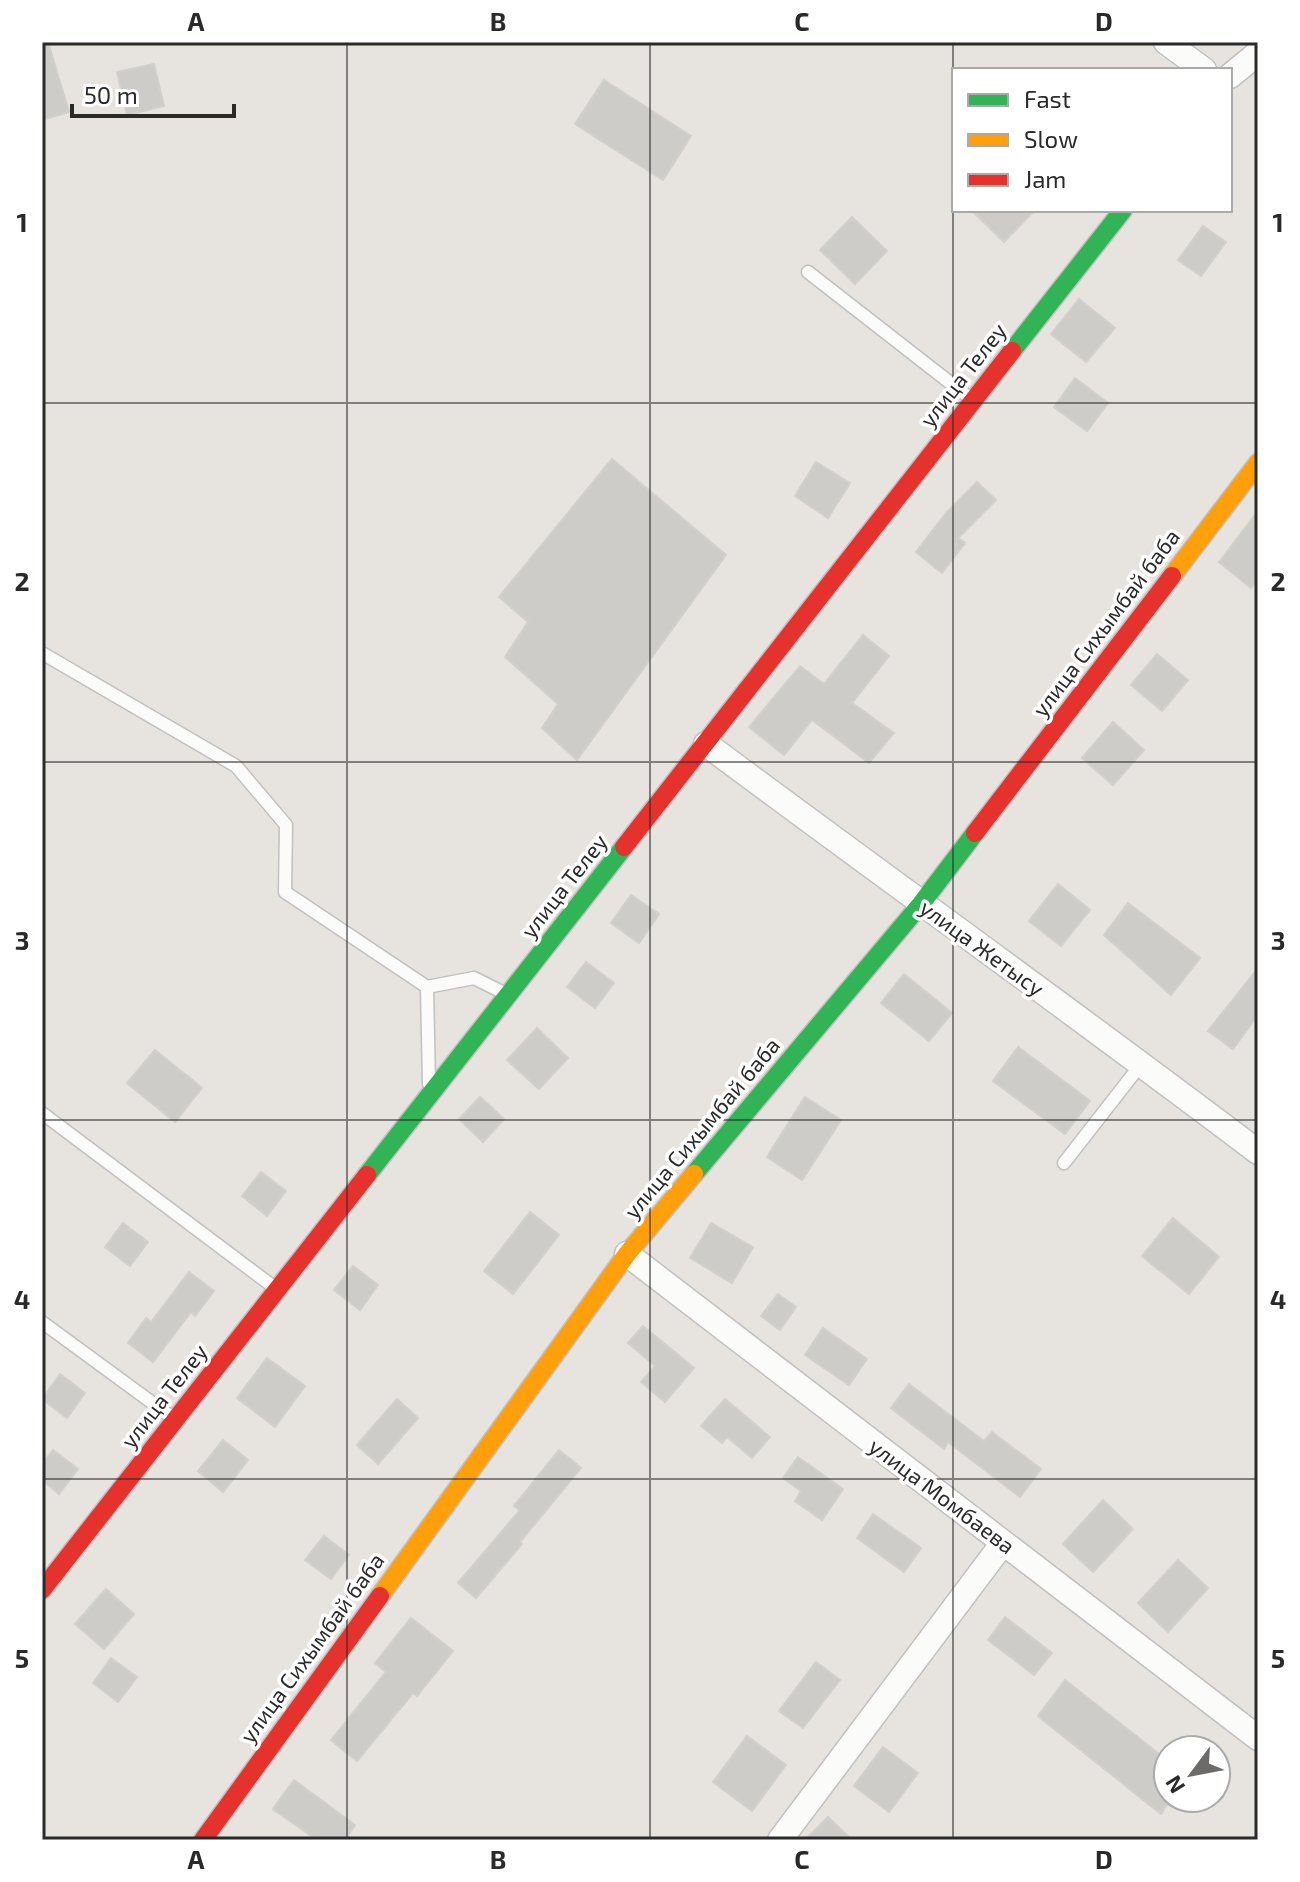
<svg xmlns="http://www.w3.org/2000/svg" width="1300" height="1882" font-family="'Exo 2',sans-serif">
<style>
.building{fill:#ceccc9;stroke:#d2d0cc;stroke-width:2}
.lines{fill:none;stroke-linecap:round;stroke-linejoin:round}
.lane-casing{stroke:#c1c0c0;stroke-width:15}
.street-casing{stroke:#c1c0c0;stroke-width:27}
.fast-casing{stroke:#c1c0c0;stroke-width:21}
.slow-casing{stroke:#c1c0c0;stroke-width:21}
.jam-casing{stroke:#c1c0c0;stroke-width:21}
.lane{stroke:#fbfbfa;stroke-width:12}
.street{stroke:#fbfbfa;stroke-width:24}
.fast{stroke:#30b455;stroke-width:18}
.slow{stroke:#ff9f0a;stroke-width:18}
.jam{stroke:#e5322d;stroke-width:18}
.grid{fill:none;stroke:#2a2a2a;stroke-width:2;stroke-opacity:0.55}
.labels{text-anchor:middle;stroke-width:7;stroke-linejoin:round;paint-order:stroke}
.street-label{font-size:22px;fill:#2a2a2a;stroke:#fff}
.neatline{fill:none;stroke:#2a2a2a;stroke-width:3}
.grid-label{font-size:26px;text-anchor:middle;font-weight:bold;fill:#2a2a2a}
</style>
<rect width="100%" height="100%" fill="#e7e4e0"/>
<g class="building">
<path d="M42 42H48L69 112 42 120Z"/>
<path d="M154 64 164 106 127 115 117 72Z"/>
<path d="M604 80 691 136 663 180 575 124Z"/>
<path d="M971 210H1035L1004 242Z"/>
<path d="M852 217 887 251 855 284 820 250Z"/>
<path d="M1203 226 1226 242 1201 276 1178 260Z"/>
<path d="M1079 299 1115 328 1086 362 1051 334Z"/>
<path d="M1075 378 1108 403 1087 431 1054 407Z"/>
<path d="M612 459 726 555 577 760 542 728 558 704 505 657 528 622 499 597Z"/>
<path d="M816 462 850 483 828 518 795 496Z"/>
<path d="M977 482 996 500 958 538 965 543 942 573 916 552 946 513Z"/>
<path d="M1258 511V579L1251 588 1219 562Z"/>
<path d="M863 635 889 656 852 703 894 733 869 763 812 720 784 755 749 727 800 666 824 684Z"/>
<path d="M1157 654 1188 680 1162 711 1131 685Z"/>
<path d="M1113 722 1144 750 1113 785 1082 758Z"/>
<path d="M1058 884 1090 910 1061 946 1029 921Z"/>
<path d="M631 895 659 914 639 943 611 923Z"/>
<path d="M1128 903 1200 958 1171 995 1104 935Z"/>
<path d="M586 962 614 983 595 1008 567 987Z"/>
<path d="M1258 968V1015L1233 1049 1208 1031Z"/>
<path d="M904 974 952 1013 929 1041 881 1003Z"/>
<path d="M537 1028 568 1058 539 1089 507 1060Z"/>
<path d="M1018 1047 1090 1101 1065 1134 993 1081Z"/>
<path d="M155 1050 202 1088 175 1122 127 1083Z"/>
<path d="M480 1097 504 1119 483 1142 459 1119Z"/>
<path d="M805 1097 841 1120 802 1180 767 1157Z"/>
<path d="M261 1172 286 1191 267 1216 242 1196Z"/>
<path d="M530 1212 559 1235 513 1294 484 1271Z"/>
<path d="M1173 1218 1219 1257 1189 1294 1142 1256Z"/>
<path d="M123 1223 148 1242 130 1266 105 1247Z"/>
<path d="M711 1223 753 1247 732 1283 690 1258Z"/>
<path d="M353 1266 378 1285 360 1310 334 1290Z"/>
<path d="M189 1272 214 1291 195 1316 191 1312 153 1362 128 1343 146 1318 151 1322Z"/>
<path d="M778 1294 796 1307 780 1330 761 1316Z"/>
<path d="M643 1326 694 1368 665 1402 641 1382 655 1366 628 1343Z"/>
<path d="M823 1328 867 1359 849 1385 805 1355Z"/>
<path d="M267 1358 305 1386 275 1427 237 1398Z"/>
<path d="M60 1374 85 1393 67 1418 42 1399Z"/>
<path d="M909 1384 984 1441 992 1432 1041 1469 1020 1497 948 1442 944 1449 891 1408Z"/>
<path d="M397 1399 418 1418 378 1464 357 1445Z"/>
<path d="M725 1399 770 1437 752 1458 727 1437 722 1443 701 1426Z"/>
<path d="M223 1440 248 1460 223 1492 198 1471Z"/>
<path d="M53 1450 78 1469 59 1494 42 1480V1464Z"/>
<path d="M559 1450 581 1468 520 1542 522 1544 476 1598 458 1583 520 1510 514 1506Z"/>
<path d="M798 1457 843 1489 822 1520 795 1501 801 1491 783 1478Z"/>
<path d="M1103 1500 1133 1529 1093 1572 1063 1544Z"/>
<path d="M873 1514 921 1548 904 1572 857 1538Z"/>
<path d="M324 1536 349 1555 331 1579 305 1560Z"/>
<path d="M1178 1560 1208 1588 1168 1632 1138 1603Z"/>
<path d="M106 1589 134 1614 104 1649 75 1624Z"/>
<path d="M1005 1617 1052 1653 1034 1675 988 1640Z"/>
<path d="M411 1618 453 1651 417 1696 413 1693 357 1761 331 1740 386 1672 375 1663Z"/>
<path d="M111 1658 137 1677 118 1702 93 1683Z"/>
<path d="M816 1662 840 1680 803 1728 779 1711Z"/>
<path d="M1065 1680 1168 1761V1803L1161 1814 1038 1716Z"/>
<path d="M747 1736 786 1765 752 1811 713 1782Z"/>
<path d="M883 1747 918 1773 889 1812 854 1786Z"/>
<path d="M294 1780 355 1825 345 1840H317L273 1809Z"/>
<path d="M828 1817 852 1840H805Z"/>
</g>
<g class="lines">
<g class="lane-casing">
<g id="lane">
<path d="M808 272 971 399"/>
<path d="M42 653 236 766 286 825 285 892 427 987 429 1084"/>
<path d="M427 987 474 978 506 994"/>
<path d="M42 1113 275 1288"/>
<path d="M1064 1163 1142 1063"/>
<path d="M42 1322 173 1418"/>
</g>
</g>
<g class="street-casing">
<g id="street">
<path d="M1166 42 1204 70"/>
<path d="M1230 76 1258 53"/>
<path d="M706 744C890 881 1076 1014 1258 1152"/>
<path d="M627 1254 1258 1738"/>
<path d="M780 1840 1003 1543"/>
</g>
</g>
<g class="fast-casing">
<g id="fast">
<path d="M1012 351 1123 210"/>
<path d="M694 1174 921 904 975 833"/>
<path d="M367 1175 624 847"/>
</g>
</g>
<g class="slow-casing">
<g id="slow">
<path d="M1172 576 1258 463"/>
<path d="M380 1596 627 1254 694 1174"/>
</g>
</g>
<g class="jam-casing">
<g id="jam">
<path d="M975 833 1172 576"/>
<path d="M624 847 1012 351"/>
<path d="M42 1590 367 1175"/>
<path d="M203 1840 380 1596"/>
</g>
</g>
<use href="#lane" class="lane"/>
<use href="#street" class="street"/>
<use href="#fast" class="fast"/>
<use href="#slow" class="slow"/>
<use href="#jam" class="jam"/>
</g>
<path class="grid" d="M347 42V1840M650 42V1840M953 42V1840M42 403H1258M42 762H1258M42 1120H1258M42 1479H1258"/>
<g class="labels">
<g class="street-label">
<text transform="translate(963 375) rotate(-52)" y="8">улица Телеу</text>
<text transform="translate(1106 623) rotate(-53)" y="8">улица Сихымбай баба</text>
<text transform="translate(564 886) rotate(-52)" y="8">улица Телеу</text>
<text transform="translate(982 948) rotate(36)" y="8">улица Жетысу</text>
<text transform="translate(702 1128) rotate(-50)" y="8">улица Сихымбай баба</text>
<text transform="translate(164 1396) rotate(-52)" y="8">улица Телеу</text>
<text transform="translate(942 1496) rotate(37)" y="8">улица Момбаева</text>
<text transform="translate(312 1648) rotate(-54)" y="8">улица Сихымбай баба</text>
</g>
</g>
<rect width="1300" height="1882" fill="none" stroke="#ffffff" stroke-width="88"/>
<rect x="952" y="68" width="280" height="144" fill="#ffffff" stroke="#aaaaaa" stroke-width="2"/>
<rect x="968" y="94" width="40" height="12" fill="#30b455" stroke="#aaaaaa" stroke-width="2"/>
<text x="1024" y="108" font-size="24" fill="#2a2a2a">Fast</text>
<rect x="968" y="134" width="40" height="12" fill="#ff9f0a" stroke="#aaaaaa" stroke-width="2"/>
<text x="1024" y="148" font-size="24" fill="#2a2a2a">Slow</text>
<rect x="968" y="174" width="40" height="12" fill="#e5322d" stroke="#aaaaaa" stroke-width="2"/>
<text x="1024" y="188" font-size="24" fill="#2a2a2a">Jam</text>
<g transform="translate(1192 1774) rotate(238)"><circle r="38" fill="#ffffff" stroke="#aaaaaa" stroke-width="2"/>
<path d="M0-6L14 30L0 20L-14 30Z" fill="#6c6b6a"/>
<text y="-12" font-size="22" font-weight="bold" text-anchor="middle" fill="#2a2a2a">N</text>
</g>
<path d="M72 104v12h162v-12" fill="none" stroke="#2a2a2a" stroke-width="4"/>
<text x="84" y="104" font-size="24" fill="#2a2a2a" stroke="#ffffff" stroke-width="6" paint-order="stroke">50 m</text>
<rect x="44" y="44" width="1212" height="1794" class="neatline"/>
<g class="grid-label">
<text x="196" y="31">A</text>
<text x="498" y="31">B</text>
<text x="802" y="31">C</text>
<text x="1104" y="31">D</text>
<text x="22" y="232">1</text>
<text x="1278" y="232">1</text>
<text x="22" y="591">2</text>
<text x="1278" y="591">2</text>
<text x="22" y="950">3</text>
<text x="1278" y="950">3</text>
<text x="22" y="1309">4</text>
<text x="1278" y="1309">4</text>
<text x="22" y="1668">5</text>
<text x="1278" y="1668">5</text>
<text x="196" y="1869">A</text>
<text x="498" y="1869">B</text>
<text x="802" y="1869">C</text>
<text x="1104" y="1869">D</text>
</g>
</svg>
